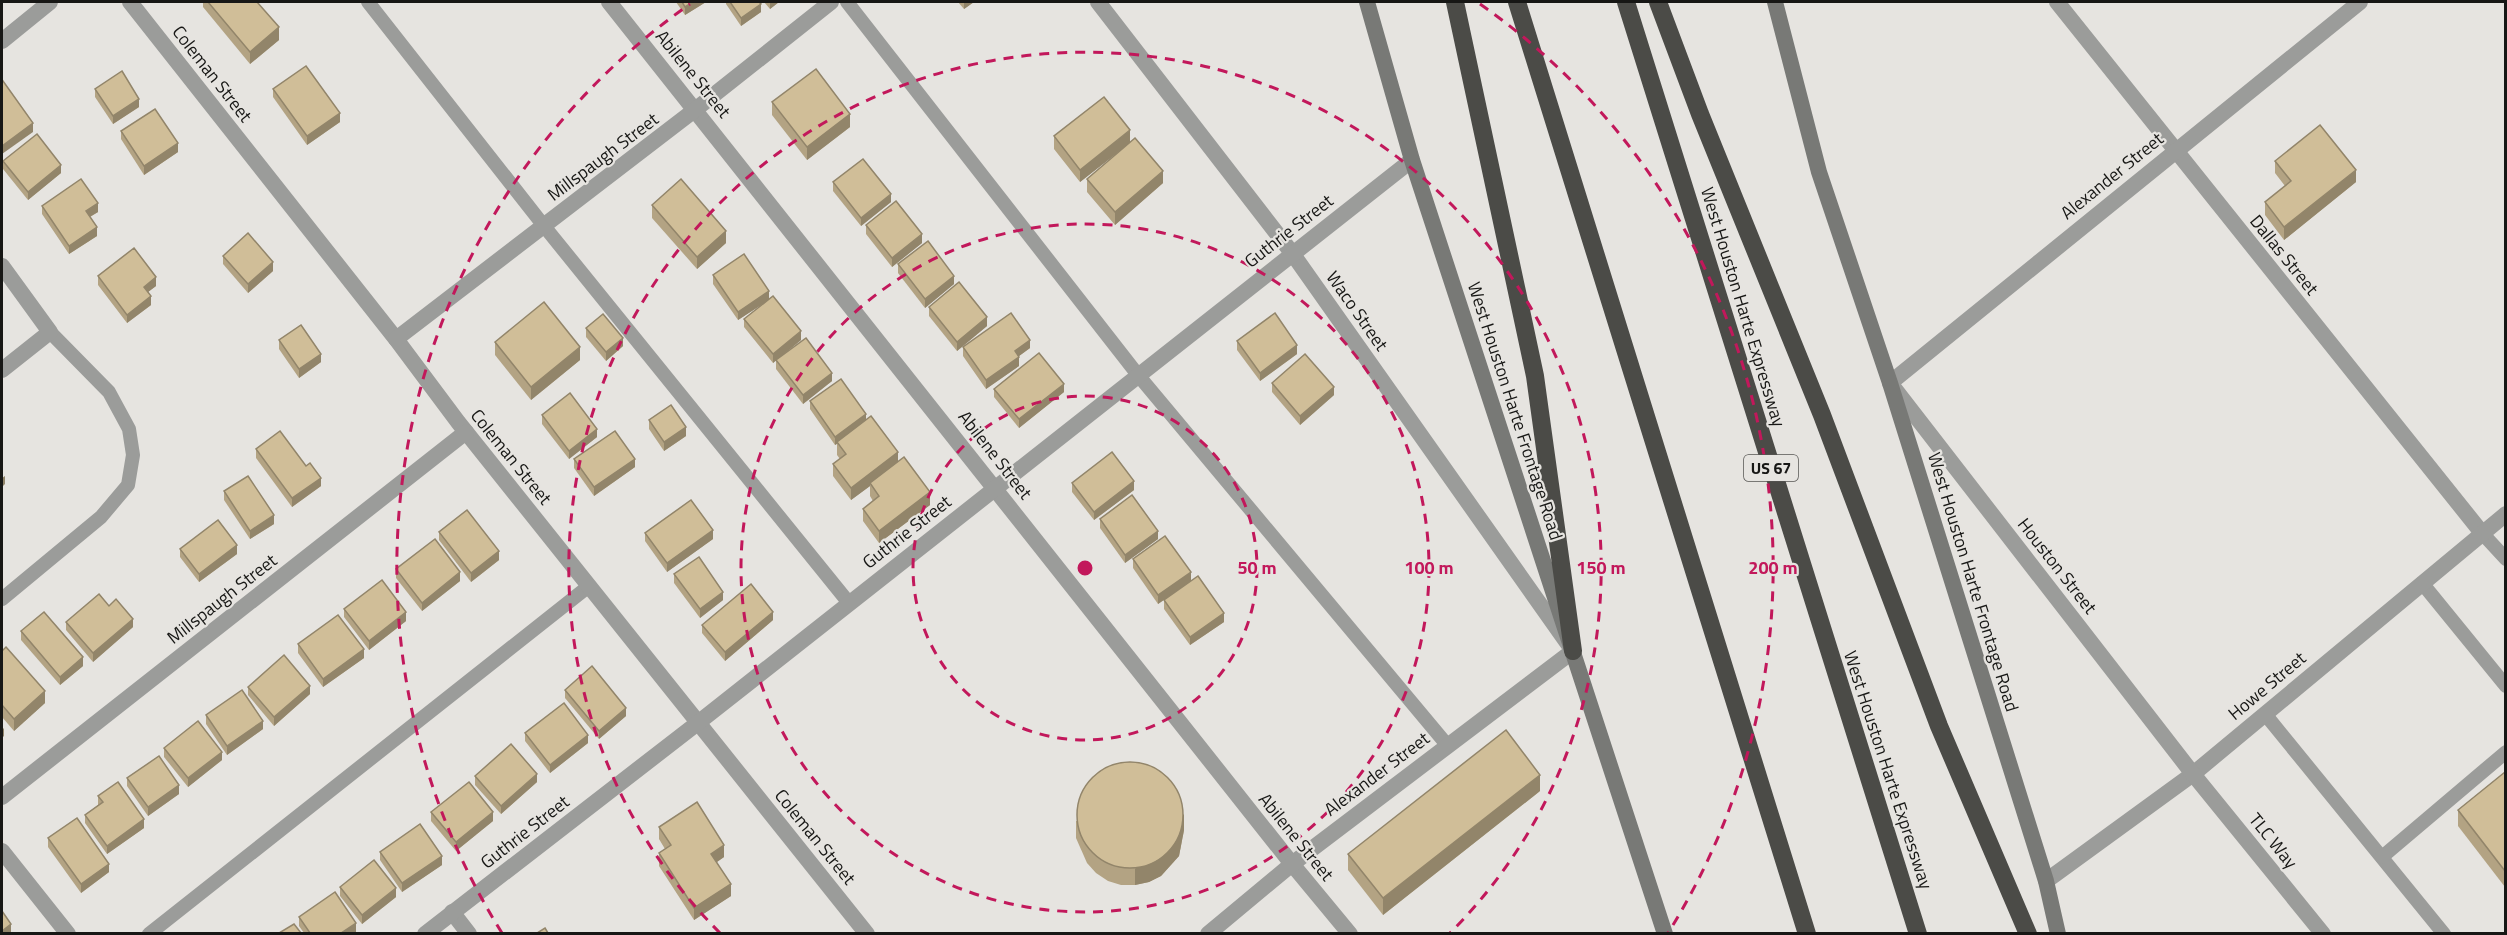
<svg xmlns="http://www.w3.org/2000/svg" width="2507" height="935" font-family="'Titillium Web',sans-serif">
<style>
.lines{fill:none;stroke-linecap:round;stroke-linejoin:round}
.service{stroke:#9b9c9a;stroke-width:14}
.minor{stroke:#9b9c9a;stroke-width:16}
.secondary{stroke:#787976;stroke-width:16}
.motorway{stroke:#4b4b47;stroke-width:18}
.wall{fill:#b3a383}
.shaded-wall{fill:#92856a}
.building{fill:#d0be98;stroke:#92856a;stroke-width:1.5}
.ring{fill:none;stroke:#c2185b;stroke-width:3;stroke-dasharray:10 8}
.labels{text-anchor:middle;stroke-width:4.5;stroke-linejoin:round;paint-order:stroke}
.shield{fill:#e6e4e0;stroke:#555452;stroke-width:1.5}
.shield-label{font-size:16px;font-weight:bold;fill:#171715}
.street-label{font-size:18px;fill:#171715;stroke:#e6e4e0}
.centre{fill:#c2185b;stroke:#e6e4e0;stroke-width:3}
.ring-label{font-size:18px;text-anchor:middle;font-weight:bold;fill:#c2185b;stroke:#e6e4e0;stroke-width:4.5;stroke-linejoin:round;paint-order:stroke}
</style>
<rect width="100%" height="100%" fill="#e6e4e0"/>
<g class="lines">
<g class="service">
<path d="M368 2 544 226 849 603"/>
<path d="M847 2 1138 375 1448 746"/>
<path d="M2482 533 2506 559"/>
<path d="M2422 583 2506 686"/>
<path d="M2 599 101 517 128 485 133 455 129 429 109 392 50 332"/>
<path d="M2265 714 2444 934"/>
<path d="M2382 857 2506 752"/>
<path d="M149 934 589 586"/>
</g>
<g class="minor">
<path d="M130 2 396 339 458 422 867 934"/>
<path d="M609 2 1292 864 1350 934"/>
<path d="M1098 2 1292 253 1573 651 1292 864 1208 934"/>
<path d="M2057 2 2482 533"/>
<path d="M2 41 50 2"/>
<path d="M2 266 50 332 2 370"/>
<path d="M396 339 696 109 831 2"/>
<path d="M2 797 466 432"/>
<path d="M2 851 68 934"/>
<path d="M2046 881 2193 774 2506 514"/>
<path d="M452 912 469 934"/>
<path d="M425 934 699 722 1412 160"/>
<path d="M2323 934 2193 774 1890 383 2360 2"/>
</g>
<g class="secondary">
<path d="M1367 2 1412 160 1665 934"/>
<path d="M1775 2 1819 172 1890 383 2046 881 2058 934"/>
</g>
<g class="motorway">
<path d="M1455 2 1535 376 1573 651"/>
<path d="M1517 2 1807 934"/>
<path d="M1626 2 1918 934"/>
<path d="M1658 2 1700 114 1822 415 1939 726 2028 934"/>
</g>
</g>
<g class="wall">
<path d="M203 2H257L279 40 250 64 203 7Z"/>
<path d="M676 2H706L685 15Z"/>
<path d="M726 2H759L761 12 741 26 726 4Z"/>
<path d="M764 2H779L770 9Z"/>
<path d="M958 2H974L964 9Z"/>
<path d="M95 89 139 107 113 124 95 97Z"/>
<path d="M273 89 340 122 307 145 273 97Z"/>
<path d="M772 102 850 127 807 160 772 115Z"/>
<path d="M121 131 178 152 144 175 121 139Z"/>
<path d="M1054 136 1130 142 1163 183 1115 225 1087 192V179L1128 144 1080 182 1054 149Z"/>
<path d="M3 161 61 173 28 200 3 169Z"/>
<path d="M2275 161 2356 182 2284 240 2265 215V202L2285 186 2275 173Z"/>
<path d="M833 182 891 202 861 226 833 191Z"/>
<path d="M652 205 726 243 697 269 652 218Z"/>
<path d="M42 206 98 212 90 217 97 236 69 254 42 214Z"/>
<path d="M866 225 922 243 892 267 866 234Z"/>
<path d="M223 256 273 271 248 293 223 264Z"/>
<path d="M898 264 954 284 925 308 898 273Z"/>
<path d="M713 275 769 299 801 340 773 363 744 327V319L765 302 738 320 713 284Z"/>
<path d="M98 276 156 286 148 292 151 305 127 323 98 285Z"/>
<path d="M929 307 987 326 957 351 929 316Z"/>
<path d="M586 328 623 346 606 361 586 337Z"/>
<path d="M279 340 321 362 299 378 279 349Z"/>
<path d="M1237 341 1297 354 1260 381 1237 350Z"/>
<path d="M495 342 580 360 531 400 495 355Z"/>
<path d="M963 347 1030 348 1019 356V366L986 389 963 356Z"/>
<path d="M776 360 832 381 803 404 776 369Z"/>
<path d="M1272 383 1334 395 1300 425 1272 392Z"/>
<path d="M994 389 1064 392 1019 428 994 397Z"/>
<path d="M810 401 866 420 930 505 879 543 863 521V509L873 501 870 496V486L851 500 833 476V464L840 459 837 455V444L835 445 810 409Z"/>
<path d="M542 415 597 437 569 459 542 424Z"/>
<path d="M649 420 686 436 664 451 649 429Z"/>
<path d="M256 449 306 466 321 486 292 507 256 458Z"/>
<path d="M574 459 635 467 594 496 574 468Z"/>
<path d="M1072 483 1134 490 1094 520 1072 492Z"/>
<path d="M224 491 274 524 250 539 224 500Z"/>
<path d="M1100 519 1158 539 1125 563 1100 528Z"/>
<path d="M439 532 499 560 471 582 439 540Z"/>
<path d="M645 533 713 539 667 572 645 541Z"/>
<path d="M180 549 237 554 199 582 180 557Z"/>
<path d="M1133 559 1191 581 1158 604 1133 568Z"/>
<path d="M396 569 460 581 422 611 396 578Z"/>
<path d="M674 574 723 600 700 618 674 583Z"/>
<path d="M1164 600 1224 622 1190 645 1164 609Z"/>
<path d="M109 606 133 627 93 662 66 630V622Z"/>
<path d="M344 609 406 621 369 650 344 617Z"/>
<path d="M773 620 725 661 702 633V625Z"/>
<path d="M21 631 83 666 60 685 21 640Z"/>
<path d="M298 644 364 658 323 687 298 653Z"/>
<path d="M2 651 45 703 14 731 2 717Z"/>
<path d="M248 687 310 694 274 726 248 695Z"/>
<path d="M565 690 626 716 599 739 565 698Z"/>
<path d="M206 715 263 729 227 755 206 724Z"/>
<path d="M525 733 588 743 550 773 525 741Z"/>
<path d="M164 748 222 760 188 787 164 757Z"/>
<path d="M2505 772V887L2458 826V810Z"/>
<path d="M475 776 537 782 501 814 475 785Z"/>
<path d="M127 778 179 794 148 816 127 786Z"/>
<path d="M1540 791 1383 915 1348 870V854Z"/>
<path d="M98 796 144 828 107 854 85 823V815L98 805Z"/>
<path d="M431 812 493 821 456 851 431 821Z"/>
<path d="M1076 821 1184 830 1179 856 1161 876 1149 882 1135 885H1121L1108 881 1096 873 1087 863 1076 838Z"/>
<path d="M659 827 724 857 717 862 731 896 694 920 659 866V853L665 849 659 839Z"/>
<path d="M48 838 109 872 81 893 48 847Z"/>
<path d="M380 852 442 865 402 892 380 860Z"/>
<path d="M340 887 396 897 362 924 340 896Z"/>
<path d="M299 917 356 932 354 933H304L299 926Z"/>
</g>
<g class="shaded-wall">
<path d="M693 2H706L685 15V7Z"/>
<path d="M770 2H779L770 9Z"/>
<path d="M964 2H974L964 9Z"/>
<path d="M761 4V12L741 26V18Z"/>
<path d="M279 27V40L250 64V52Z"/>
<path d="M139 99V107L113 124V116Z"/>
<path d="M340 113V122L307 145V136Z"/>
<path d="M850 114V127L807 160V147Z"/>
<path d="M33 123V132L2 154V146Z"/>
<path d="M1130 130V143L1080 182V170Z"/>
<path d="M178 143V152L144 175V166Z"/>
<path d="M61 165V173L28 200V192Z"/>
<path d="M2356 170V182L2284 240V227Z"/>
<path d="M1163 171V183L1115 225V212Z"/>
<path d="M891 194V202L861 226V218Z"/>
<path d="M98 203V212L86 219V211Z"/>
<path d="M97 227V236L69 254V246Z"/>
<path d="M726 231V243L697 269V257Z"/>
<path d="M922 234V243L892 267V258Z"/>
<path d="M273 262V271L248 293V284Z"/>
<path d="M954 276V284L925 308V299Z"/>
<path d="M156 277V286L144 295V287Z"/>
<path d="M769 291V300L738 320V312Z"/>
<path d="M151 296V305L127 323V315Z"/>
<path d="M987 317V326L957 351V342Z"/>
<path d="M801 331V340L773 363V354Z"/>
<path d="M623 338V346L606 361V352Z"/>
<path d="M1030 340V348L1015 359V351Z"/>
<path d="M1297 345V354L1260 381V373Z"/>
<path d="M580 347V360L531 400V387Z"/>
<path d="M321 354V362L299 378V369Z"/>
<path d="M1019 357V366L986 389V380Z"/>
<path d="M832 373V381L803 404V395Z"/>
<path d="M1064 384V392L1019 428V419Z"/>
<path d="M1334 387V395L1300 425V416Z"/>
<path d="M866 414V423L835 445V437Z"/>
<path d="M686 427V436L664 451V442Z"/>
<path d="M597 429V437L569 459V451Z"/>
<path d="M898 452V465L870 483V486L851 500V488Z"/>
<path d="M635 459V467L594 496V487Z"/>
<path d="M5 476V484L2 487V478Z"/>
<path d="M321 478V486L292 507V498Z"/>
<path d="M1134 481V490L1094 520V512Z"/>
<path d="M930 492V505L879 543V531Z"/>
<path d="M274 515V524L250 539V531Z"/>
<path d="M713 530V539L667 572V563Z"/>
<path d="M1158 531V539L1125 563V555Z"/>
<path d="M237 545V554L199 582V574Z"/>
<path d="M499 551V560L471 582V573Z"/>
<path d="M460 572V581L422 611V603Z"/>
<path d="M1191 572V581L1158 604V595Z"/>
<path d="M723 592V600L700 618V609Z"/>
<path d="M406 612V621L369 650V641Z"/>
<path d="M773 612V620L725 661V652Z"/>
<path d="M1224 613V622L1190 645V637Z"/>
<path d="M133 619V627L93 662V653Z"/>
<path d="M364 649V658L323 687V679Z"/>
<path d="M83 657V666L60 685V677Z"/>
<path d="M310 686V694L274 726V717Z"/>
<path d="M45 691V703L14 731V719Z"/>
<path d="M626 708V716L599 739V731Z"/>
<path d="M263 721V729L227 755V746Z"/>
<path d="M4 728V736L2 738V730Z"/>
<path d="M588 735V743L550 773V765Z"/>
<path d="M222 752V760L188 787V778Z"/>
<path d="M537 774V782L501 814V806Z"/>
<path d="M1540 775V791L1383 915V898Z"/>
<path d="M179 785V794L148 816V807Z"/>
<path d="M493 812V821L456 851V842Z"/>
<path d="M1184 814V830L1179 856 1161 876 1149 882 1135 885V869Z"/>
<path d="M144 819V828L107 854V846Z"/>
<path d="M724 845V857L711 866V854Z"/>
<path d="M442 856V865L402 892V883Z"/>
<path d="M109 864V872L81 893V884Z"/>
<path d="M731 884V896L694 920V908Z"/>
<path d="M396 888V897L362 924V915Z"/>
<path d="M356 923V932L354 933H341Z"/>
<path d="M11 924V933H2V931Z"/>
</g>
<g class="building">
<path d="M208 2H257L279 27 250 52Z"/>
<path d="M682 2H693L685 7Z"/>
<path d="M730 2H759L761 4 741 18Z"/>
<path d="M306 66 340 113 307 136 273 89Z"/>
<path d="M816 69 850 114 807 147 772 102Z"/>
<path d="M122 71 139 99 113 116 95 89Z"/>
<path d="M3 81 33 123 2 146V82Z"/>
<path d="M1104 97 1130 130 1080 170 1054 136Z"/>
<path d="M155 109 178 143 144 166 121 131Z"/>
<path d="M2320 125 2356 170 2284 227 2265 202 2291 181 2275 161Z"/>
<path d="M37 134 61 165 28 192 3 161Z"/>
<path d="M1135 138 1163 171 1115 212 1087 179Z"/>
<path d="M863 159 891 194 861 218 833 182Z"/>
<path d="M81 179 98 203 86 211 97 227 69 246 42 206Z"/>
<path d="M681 179 726 231 697 257 652 205Z"/>
<path d="M896 201 922 234 892 258 866 225Z"/>
<path d="M248 233 273 262 248 284 223 256Z"/>
<path d="M928 241 954 276 925 299 898 264Z"/>
<path d="M134 248 156 277 144 287 151 296 127 315 98 276Z"/>
<path d="M744 254 769 291 738 312 713 275Z"/>
<path d="M959 282 987 317 957 342 929 307Z"/>
<path d="M773 296 801 331 773 354 744 319Z"/>
<path d="M544 302 580 347 531 387 495 342Z"/>
<path d="M1011 313 1030 340 1015 351 1019 357 986 380 963 347Z"/>
<path d="M1275 313 1297 345 1260 373 1237 341Z"/>
<path d="M603 314 623 338 606 352 586 328Z"/>
<path d="M301 325 321 354 299 369 279 340Z"/>
<path d="M806 338 832 373 803 395 776 360Z"/>
<path d="M1039 353 1064 384 1019 419 994 389Z"/>
<path d="M1305 354 1334 387 1300 416 1272 383Z"/>
<path d="M841 379 866 414 835 437 810 401Z"/>
<path d="M570 393 597 429 569 451 542 415Z"/>
<path d="M671 405 686 427 664 442 649 420Z"/>
<path d="M871 416 898 452 851 488 833 464 846 454 837 442Z"/>
<path d="M280 431 306 466 310 463 321 478 292 498 256 449Z"/>
<path d="M615 431 635 459 594 487 574 459Z"/>
<path d="M1112 452 1134 481 1094 512 1072 483Z"/>
<path d="M904 457 930 492 879 531 863 509 879 496 870 483Z"/>
<path d="M248 476 274 515 250 531 224 491Z"/>
<path d="M1132 495 1158 531 1125 555 1100 519Z"/>
<path d="M691 500 713 530 667 563 645 533Z"/>
<path d="M467 510 499 551 471 573 439 532Z"/>
<path d="M218 520 237 545 199 574 180 549Z"/>
<path d="M1165 536 1191 572 1158 595 1133 559Z"/>
<path d="M435 539 460 572 422 603 396 569Z"/>
<path d="M699 557 723 592 700 609 674 574Z"/>
<path d="M1198 576 1224 613 1190 637 1164 600Z"/>
<path d="M382 580 406 612 369 641 344 609Z"/>
<path d="M751 584 773 612 725 652 702 625Z"/>
<path d="M99 594 109 606 116 599 133 619 93 653 66 622Z"/>
<path d="M44 612 83 657 60 677 21 631Z"/>
<path d="M338 615 364 649 323 679 298 644Z"/>
<path d="M6 647 45 691 14 719 2 705V651Z"/>
<path d="M284 655 310 686 274 717 248 687Z"/>
<path d="M592 666 626 708 599 731 565 690Z"/>
<path d="M242 690 263 721 227 746 206 715Z"/>
<path d="M564 703 588 735 550 765 525 733Z"/>
<path d="M198 721 222 752 188 778 164 748Z"/>
<path d="M1506 730 1540 775 1383 898 1348 854Z"/>
<path d="M511 744 537 774 501 806 475 776Z"/>
<path d="M159 756 179 785 148 807 127 778Z"/>
<circle cx="1130" cy="815" r="53"/>
<path d="M2505 772V871L2458 810Z"/>
<path d="M118 782 144 819 107 846 85 815 103 802 98 796Z"/>
<path d="M469 782 493 812 456 842 431 812Z"/>
<path d="M697 802 724 845 711 854 731 884 694 908 659 853 671 845 659 827Z"/>
<path d="M77 818 109 864 81 884 48 838Z"/>
<path d="M420 824 442 856 402 883 380 852Z"/>
<path d="M374 860 396 888 362 915 340 887Z"/>
<path d="M335 892 356 923 341 933H310L299 917Z"/>
<path d="M2 911 11 924 2 931Z"/>
<path d="M294 924 301 933H279Z"/>
<path d="M545 928 548 933H537Z"/>
</g>
<g class="ring">
<circle cx="1085" cy="568" r="172"/>
<circle cx="1085" cy="568" r="344"/>
<path d="M720 933A516 516 0 1 1 1450 933"/>
<path d="M502 933A688 688 0 0 1 690 4M1480 4A688 688 0 0 1 1668 933"/>
</g>
<g class="labels">
<rect class="shield" x="1744" y="455" width="54" height="26" rx="4.5"/>
<g class="shield-label">
<text x="1771" y="474">US 67</text>
</g>
<g class="street-label">
<text transform="translate(212 74) rotate(52)" y="6">Coleman Street</text>
<text transform="translate(693 74) rotate(51)" y="6">Abilene Street</text>
<text transform="translate(603 157) rotate(-37)" y="6">Millspaugh Street</text>
<text transform="translate(2112 176) rotate(-39)" y="6">Alexander Street</text>
<text transform="translate(1289 231) rotate(-38)" y="6">Guthrie Street</text>
<text transform="translate(2284 255) rotate(51)" y="6">Dallas Street</text>
<text transform="translate(1743 307) rotate(73)" y="6">West Houston Harte Expressway</text>
<text transform="translate(1357 311) rotate(55)" y="6">Waco Street</text>
<text transform="translate(1515 411) rotate(72)" y="6">West Houston Harte Frontage Road</text>
<text transform="translate(995 455) rotate(52)" y="6">Abilene Street</text>
<text transform="translate(511 457) rotate(51)" y="6">Coleman Street</text>
<text transform="translate(907 532) rotate(-38)" y="6">Guthrie Street</text>
<text transform="translate(2057 566) rotate(52)" y="6">Houston Street</text>
<text transform="translate(1973 582) rotate(73)" y="6">West Houston Harte Frontage Road</text>
<text transform="translate(222 599) rotate(-38)" y="6">Millspaugh Street</text>
<text transform="translate(2267 686) rotate(-40)" y="6">Howe Street</text>
<text transform="translate(1888 770) rotate(72)" y="6">West Houston Harte Expressway</text>
<text transform="translate(1377 774) rotate(-37)" y="6">Alexander Street</text>
<text transform="translate(525 832) rotate(-38)" y="6">Guthrie Street</text>
<text transform="translate(815 837) rotate(51)" y="6">Coleman Street</text>
<text transform="translate(1296 837) rotate(51)" y="6">Abilene Street</text>
<text transform="translate(2273 841) rotate(51)" y="6">TLC Way</text>
</g>
</g>
<circle cx="1085" cy="568" r="9" class="centre"/>
<g class="ring-label">
<text x="1257" y="574">50 m</text>
<text x="1429" y="574">100 m</text>
<text x="1601" y="574">150 m</text>
<text x="1773" y="574">200 m</text>
</g>
<rect width="2507" height="935" fill="none" stroke="#171715" stroke-width="6"/>
</svg>
